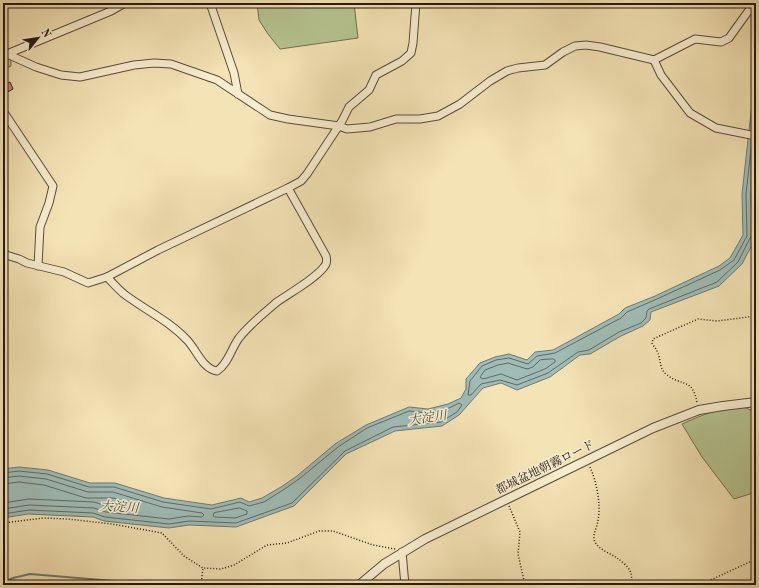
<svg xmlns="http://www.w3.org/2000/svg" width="759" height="588" font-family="'Old Standard TT','Noto Serif JP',serif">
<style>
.green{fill:#b6c591;stroke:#6e6f51}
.water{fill:#9fbcb7;stroke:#6e7b75}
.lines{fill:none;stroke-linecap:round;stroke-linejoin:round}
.shore{stroke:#626a64;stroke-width:1}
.stream{stroke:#6e7b75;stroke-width:2}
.building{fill:#d58775;stroke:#251911}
.minor-casing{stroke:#594c3a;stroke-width:9}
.tertiary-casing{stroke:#594c3a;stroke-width:10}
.path{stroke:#251911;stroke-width:1.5;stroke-dasharray:1 2;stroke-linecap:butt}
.minor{stroke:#f8edcf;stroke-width:7}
.tertiary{stroke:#f8edcf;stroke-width:8}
.labels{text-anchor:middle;stroke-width:3;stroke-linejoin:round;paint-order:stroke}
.street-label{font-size:12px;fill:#251911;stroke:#f8edcf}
.water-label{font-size:13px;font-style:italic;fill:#50524b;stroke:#f8edcf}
</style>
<rect width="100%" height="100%" fill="#f4e3b5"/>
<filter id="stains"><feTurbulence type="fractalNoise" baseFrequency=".005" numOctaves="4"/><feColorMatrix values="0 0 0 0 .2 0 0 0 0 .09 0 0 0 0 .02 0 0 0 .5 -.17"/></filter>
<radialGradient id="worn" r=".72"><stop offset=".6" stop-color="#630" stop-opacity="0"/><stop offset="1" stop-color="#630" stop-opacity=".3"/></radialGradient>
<g class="green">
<path d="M257 3H354L358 38 280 49 268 34 259 20Z"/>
<path d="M3 58 11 59V66L3 69Z"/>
<path d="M744 407 755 412 756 417V492L734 499 702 457 682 424C704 414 719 408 744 407Z"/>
</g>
<path class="water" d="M756 67V225L754 241 742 264 719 286 651 312 650 320 643 326 621 336 590 354 580 355 550 377 517 390 501 383 483 388 459 415 442 426 395 431 346 454 294 506 236 527 189 525 169 528 104 521 93 517 28 514 3 518V469L19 467 48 470 90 483H115L164 498 212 505 241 498 249 502 262 498 281 487 297 476 335 444 366 425 409 407 428 409 448 404 461 398 466 389V379L480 363 495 357 509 354 527 360 535 352 553 350 619 314 625 308 655 296 719 266 730 258 743 235 742 194Z"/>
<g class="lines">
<g class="shore">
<path d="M752 140 746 194 747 236 734 260 720 270 657 299 627 312 621 318 555 353 537 356 528 364 509 358 496 360 482 366 470 381 468 395H471L481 384 500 380 517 385 548 373 578 352 589 350 619 332 641 323 646 318 647 311 649 309 717 282 738 262 750 238 753 235 756 234"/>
<path d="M756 145 751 194 752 228 756 229"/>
<path d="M553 359 555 360V362L545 369 517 380 501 374 483 379 480 377 485 370 498 365 508 363 527 369 533 367 540 360Z"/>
<path d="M3 473 19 471 47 474 89 487H114L163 502 211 509 240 502 249 506 264 502 283 490 299 479 338 447 367 428 409 411 428 413 449 408 459 403 462 405 457 412 441 422 393 427 345 451 292 503 236 523 189 521 169 524 105 517 93 513 29 510 3 514"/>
<path d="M3 478 19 476 46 479 88 492H113L162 507 202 513 204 515 202 517 188 516 169 519 106 512 94 508 29 505 3 509"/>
<path d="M3 484 19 482 44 485 86 498H113L136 505 137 507 135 509 107 506 94 502 29 499 3 503"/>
<path d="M240 508 247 511V514L235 518 215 517 213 516 214 513Z"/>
</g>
<path class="stream" d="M3 583 13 578 30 574 162 585"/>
</g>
<path class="building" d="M10 82 13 89 4 94 3 86Z"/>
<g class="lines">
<g class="minor-casing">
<g id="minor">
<path d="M210 3 234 73 238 94"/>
<path d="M3 53 7 54 36 67 61 75 80 77 134 65 154 63 171 64 217 80 270 115 288 119 339 126 347 129 370 127 396 119H420L438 116 460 104 490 81 507 71 518 68 545 65 563 52 575 46 586 45 600 47 654 60 695 39 721 42 729 38 752 6 756 3"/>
<path d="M7 54 111 11 125 3"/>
<path d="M654 60 661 75 690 113 716 128 756 136"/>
<path d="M3 111 53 186 49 203 40 227 38 266"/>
<path d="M3 254 19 259 27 263 64 272 88 283 107 277 158 250 288 188 301 181 307 174 342 121 349 107 369 90 376 75 402 61 411 53 413 43 416 3"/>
<path d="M107 277C112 282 118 289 124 294 145 310 170 321 188 341 197 351 203 369 217 371 228 364 231 349 239 338 249 325 264 313 277 302 291 292 314 280 324 267 327 264 327 260 326 256L288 188"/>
<path d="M402 552 405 585"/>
</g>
</g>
<g class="tertiary-casing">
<path id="tertiary" d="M359 585 384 564 425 539 653 428 699 410 723 406 756 402"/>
</g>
<g class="path">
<path d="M697 402C692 377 681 387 666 374 659 368 661 359 657 351 656 348 653 346 652 343L653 339 698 319 717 321 756 316"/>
<path d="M590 467C597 483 601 504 598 521 597 527 593 534 594 539 596 549 610 553 617 558 621 561 628 566 630 571 633 576 630 579 634 585"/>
<path d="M509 506 520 532 518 554 525 585"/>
<path d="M3 523 43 518 68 519 112 524 162 533 184 556 203 568 221 569 234 565 267 545 287 543 319 531H333L373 545 395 549"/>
<path d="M201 585 203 568"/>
<path d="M700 585 756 559"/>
</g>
<use href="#minor" class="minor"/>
<use href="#tertiary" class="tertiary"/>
</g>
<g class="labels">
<g class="street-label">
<text transform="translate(545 467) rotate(-26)" y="4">都城盆地朝霧ロード</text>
</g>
<g class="water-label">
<text transform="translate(427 417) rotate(-8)" y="5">大淀川</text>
<text transform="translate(119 506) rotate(4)" y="5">大淀川</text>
</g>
</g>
<rect width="759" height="588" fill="none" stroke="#f4e3b5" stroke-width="16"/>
<rect x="4" y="4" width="751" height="580" fill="none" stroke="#251911" stroke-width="2"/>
<rect x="8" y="8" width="743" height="572" fill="none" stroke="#251911"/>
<g transform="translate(38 38) rotate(60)" stroke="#f8edcf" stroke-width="3" paint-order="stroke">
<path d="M0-3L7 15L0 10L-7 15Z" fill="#251911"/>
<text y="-6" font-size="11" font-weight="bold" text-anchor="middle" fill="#251911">N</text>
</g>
<rect width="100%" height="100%" filter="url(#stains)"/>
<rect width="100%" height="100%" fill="url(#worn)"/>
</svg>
